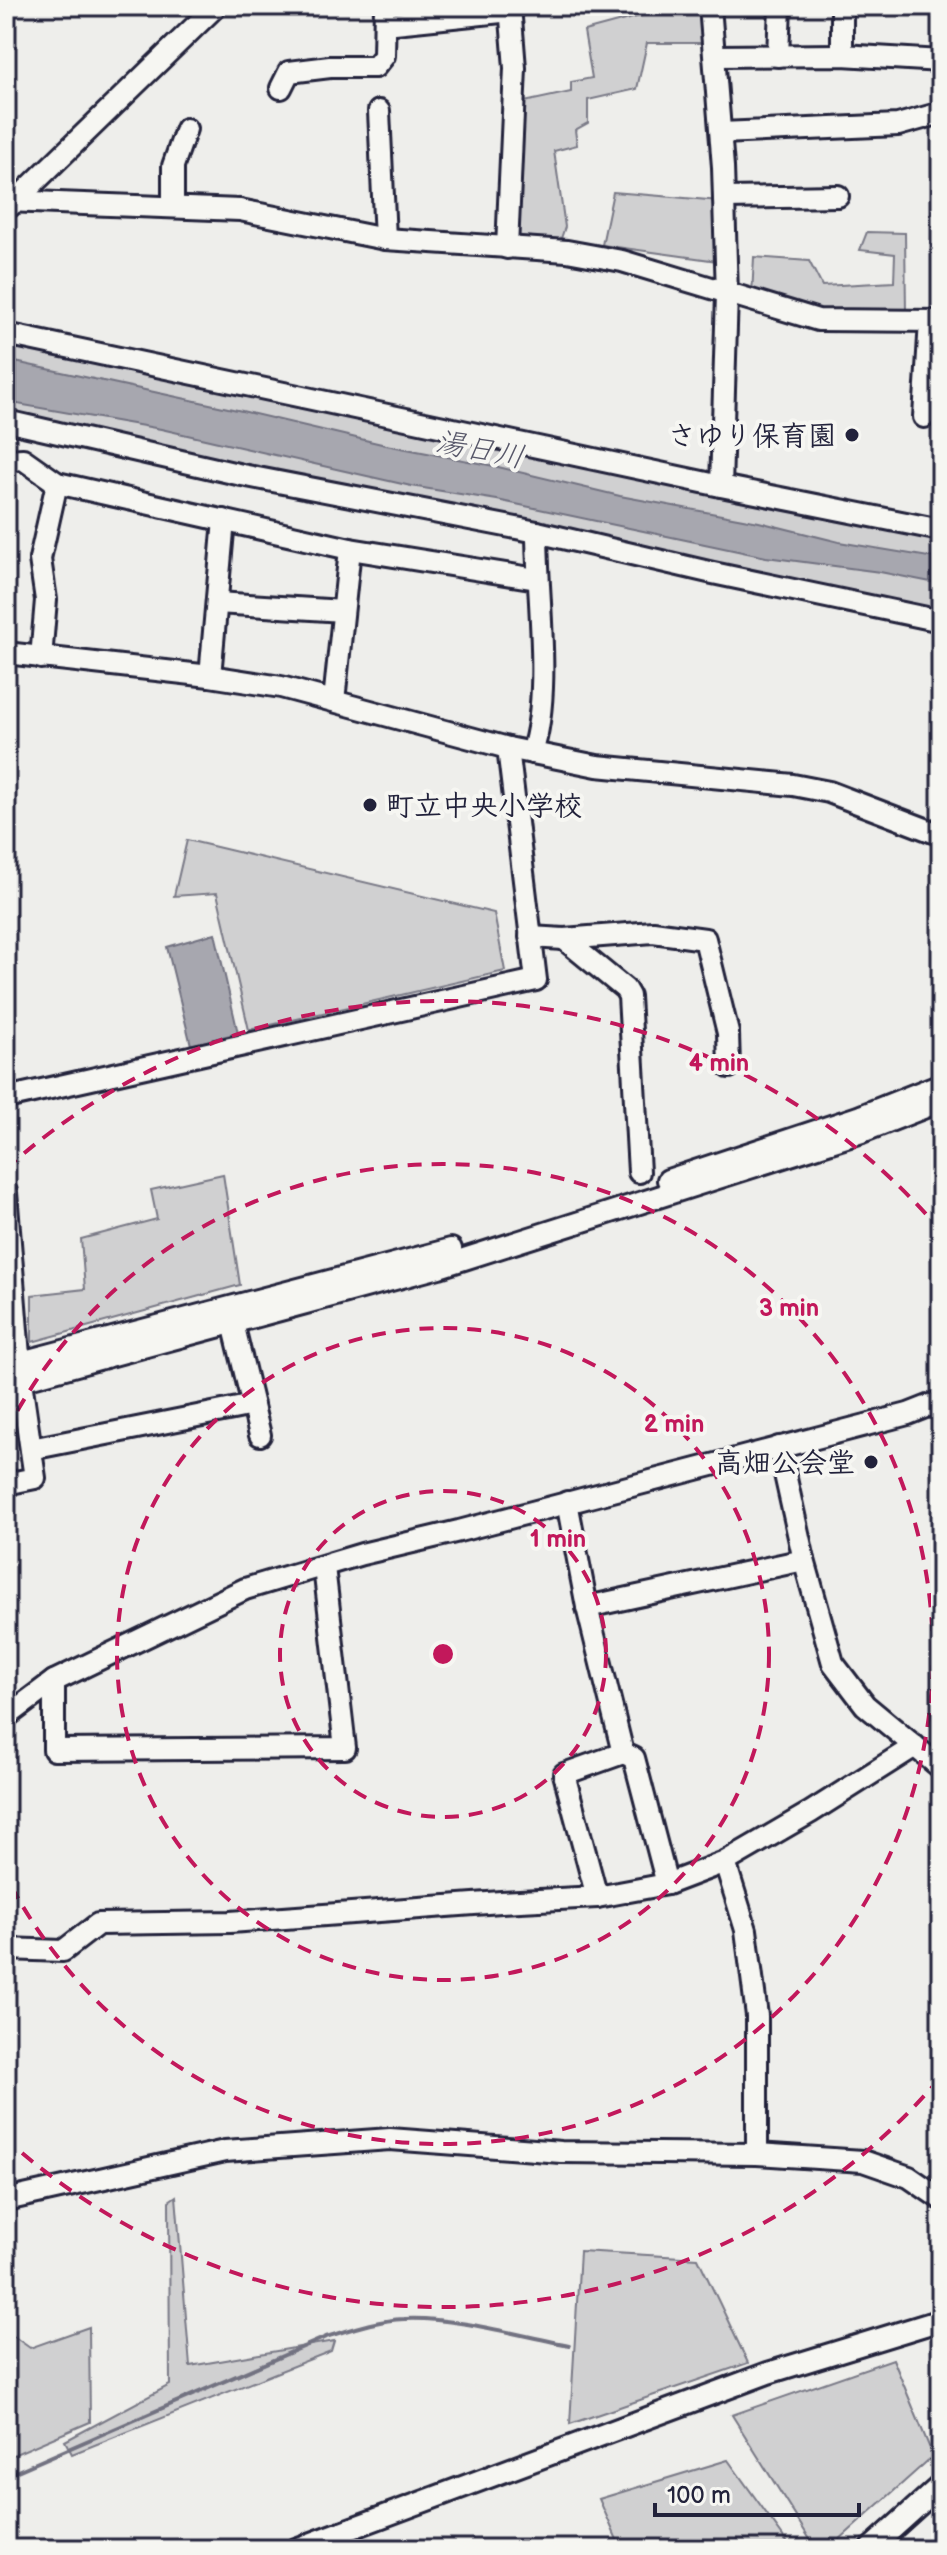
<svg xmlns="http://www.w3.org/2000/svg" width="947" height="2555" font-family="'Balsamiq Sans','Klee One',sans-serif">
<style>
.green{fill:#d0d0d1;stroke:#797986;stroke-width:2}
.water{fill:#a7a7af;stroke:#727281;stroke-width:2}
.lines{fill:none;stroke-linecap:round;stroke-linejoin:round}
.stream{stroke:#727281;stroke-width:4}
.minor-casing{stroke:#22223b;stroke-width:26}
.minor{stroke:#f6f6f2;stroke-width:20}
.ring{fill:none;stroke:#c2185b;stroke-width:4;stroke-dasharray:14 10}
.poi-dot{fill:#22223b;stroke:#f6f6f2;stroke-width:3}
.labels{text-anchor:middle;stroke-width:8;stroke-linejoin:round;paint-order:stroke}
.poi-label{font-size:28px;font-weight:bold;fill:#22223b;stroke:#f6f6f2;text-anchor:end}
.water-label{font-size:30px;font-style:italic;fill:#575769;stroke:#f6f6f2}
.centre{fill:#c2185b;stroke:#f6f6f2;stroke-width:4}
.ring-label{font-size:24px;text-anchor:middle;font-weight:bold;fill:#c2185b;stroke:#f6f6f2;stroke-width:8;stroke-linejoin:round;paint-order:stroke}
</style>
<rect width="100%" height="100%" fill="#eeeeeb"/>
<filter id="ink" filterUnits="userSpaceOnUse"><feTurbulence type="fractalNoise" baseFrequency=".0125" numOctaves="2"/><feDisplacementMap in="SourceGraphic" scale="16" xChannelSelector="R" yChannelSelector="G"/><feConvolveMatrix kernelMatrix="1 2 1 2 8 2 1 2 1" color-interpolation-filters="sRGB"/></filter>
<g filter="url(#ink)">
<g class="green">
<path d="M677 6H701L707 43H647L637 89 588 100V123L575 130 577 145 554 151 565 227 560 241 517 245 524 102 571 92V82L592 78 584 31Z"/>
<path d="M613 192 720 201 718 261 602 245Z"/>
<path d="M867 232 905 233 906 313 846 317 752 296 754 257 809 261 822 286 894 282 895 254 860 250Z"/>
<path d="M6 343 906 530 941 541V610L6 418Z"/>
<path d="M187 840 494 913 505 971 249 1030 217 893 174 896Z"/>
<path d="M223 1174 240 1285 32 1342V1295L85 1289 81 1239 157 1219 151 1190Z"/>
<path d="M176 2196 190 2366 334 2341 331 2351 72 2454 65 2441 170 2385 169 2201Z"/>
<path d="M580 2251 698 2258 748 2363 570 2424Z"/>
<path d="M89 2327 90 2422 6 2458V2331L30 2348Z"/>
<path d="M893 2359 933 2456 829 2549H816L732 2415Z"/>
<path d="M728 2460 792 2549H621L599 2499Z"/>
</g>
<g class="water">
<path d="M6 360 242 411 386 445 494 466 620 496 759 522 839 542 941 559V584L880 572 766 557 497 500 411 486 161 429 6 402Z"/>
<path d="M215 933 238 1033 191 1045 167 947Z"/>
</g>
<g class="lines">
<path class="stream" d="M6 2476 326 2337C352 2329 378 2320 404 2319 451 2316 521 2336 569 2345"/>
<g class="minor-casing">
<g id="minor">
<path d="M710 6 723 167 727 294 721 486"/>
<path d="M842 6V55"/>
<path d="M385 24 511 11"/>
<path d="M715 56 842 55 941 61"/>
<path d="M778 56 780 6"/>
<path d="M281 88 289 72 330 67H375L384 56 385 6"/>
<path d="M379 111 385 239"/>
<path d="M721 133 898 125 941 113"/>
<path d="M724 198 838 196"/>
<path d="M6 201 240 210 385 239 567 251 622 261 818 320 941 321"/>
<path d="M9 207 216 6"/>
<path d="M173 207V166L186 129"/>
<path d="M507 248 515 68 510 6"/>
<path d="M6 334 721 486 941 530"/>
<path d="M924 417 930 321"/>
<path d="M6 421 242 475 537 532 713 573 941 621"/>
<path d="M6 460 23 459 57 483 350 549 537 579"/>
<path d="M217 603 343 611"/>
<path d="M6 653 210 676 281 687 508 748 597 766 793 785 829 792 941 835"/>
<path d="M41 658 46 600 40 559 57 483"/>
<path d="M210 676 224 520"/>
<path d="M334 701 350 549"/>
<path d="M532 753C552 691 537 598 537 532"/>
<path d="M530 937 564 939 653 932 705 939 728 1033 729 1067"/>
<path d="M564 939 625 989 629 996 639 1172"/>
<path d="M6 1098 536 980 508 748"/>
<path d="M668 1180 858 1117 941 1084"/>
<path d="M6 1192 21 1381 35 1478 6 1484"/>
<path d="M233 1323 260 1435"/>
<path d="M6 1366 451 1249"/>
<path d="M6 1384 439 1267 862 1132 941 1101"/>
<path d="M779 1447 804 1560 833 1663 865 1705 941 1768"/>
<path d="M31 1449 253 1405"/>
<path d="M567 1502 587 1607 623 1753 634 1758 667 1884"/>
<path d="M587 1607 804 1560"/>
<path d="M54 1681V1750L345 1748 324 1567"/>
<path d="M6 1717 54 1681 245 1589 362 1554 459 1531 908 1414 941 1401"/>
<path d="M725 1862 746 1930 757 2016V2154"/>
<path d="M597 1897 564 1774 623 1753"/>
<path d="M6 1949 63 1951 98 1924 230 1922 501 1902 597 1897 667 1884 725 1862 811 1812 915 1746"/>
<path d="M6 2200 225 2151 390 2139 561 2152 757 2154 863 2161 909 2177 941 2199"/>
<path d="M296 2549 768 2373 941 2320"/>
<path d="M870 2549 941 2485"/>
</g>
</g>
<use href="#minor" class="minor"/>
</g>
</g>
<g class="ring">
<circle cx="443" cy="1654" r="163"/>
<circle cx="443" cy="1654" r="326"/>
<path d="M6 1432A490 490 0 1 1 6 1876"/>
<path d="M940 2078A653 653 0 0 1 6 2139M6 1169A653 653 0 0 1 940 1230"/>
</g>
<g class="poi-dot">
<circle cx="852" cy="435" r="8"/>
<circle cx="370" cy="805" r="8"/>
<circle cx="871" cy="1462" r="8"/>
</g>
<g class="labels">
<g class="poi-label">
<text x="836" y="445">さゆり保育園</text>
<text x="386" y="815" text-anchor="start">町立中央小学校</text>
<text x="855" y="1472">高畑公会堂</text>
</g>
<g class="water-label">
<text transform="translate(480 449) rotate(11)" y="10">湯日川</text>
</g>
</g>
<circle cx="443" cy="1654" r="12" class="centre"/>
<g class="ring-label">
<text x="719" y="1071">4 min</text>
<text x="789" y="1316">3 min</text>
<text x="674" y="1432">2 min</text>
<text x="558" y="1547">1 min</text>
</g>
<rect width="947" height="2555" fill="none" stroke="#f6f6f2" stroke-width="32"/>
<rect x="16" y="16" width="915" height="2523" fill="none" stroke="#22223b" stroke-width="3" filter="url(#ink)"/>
<path d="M655 2503v12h204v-12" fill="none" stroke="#22223b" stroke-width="4"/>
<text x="667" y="2503" font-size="24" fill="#22223b" stroke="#f6f6f2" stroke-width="6" paint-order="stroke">100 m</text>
</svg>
